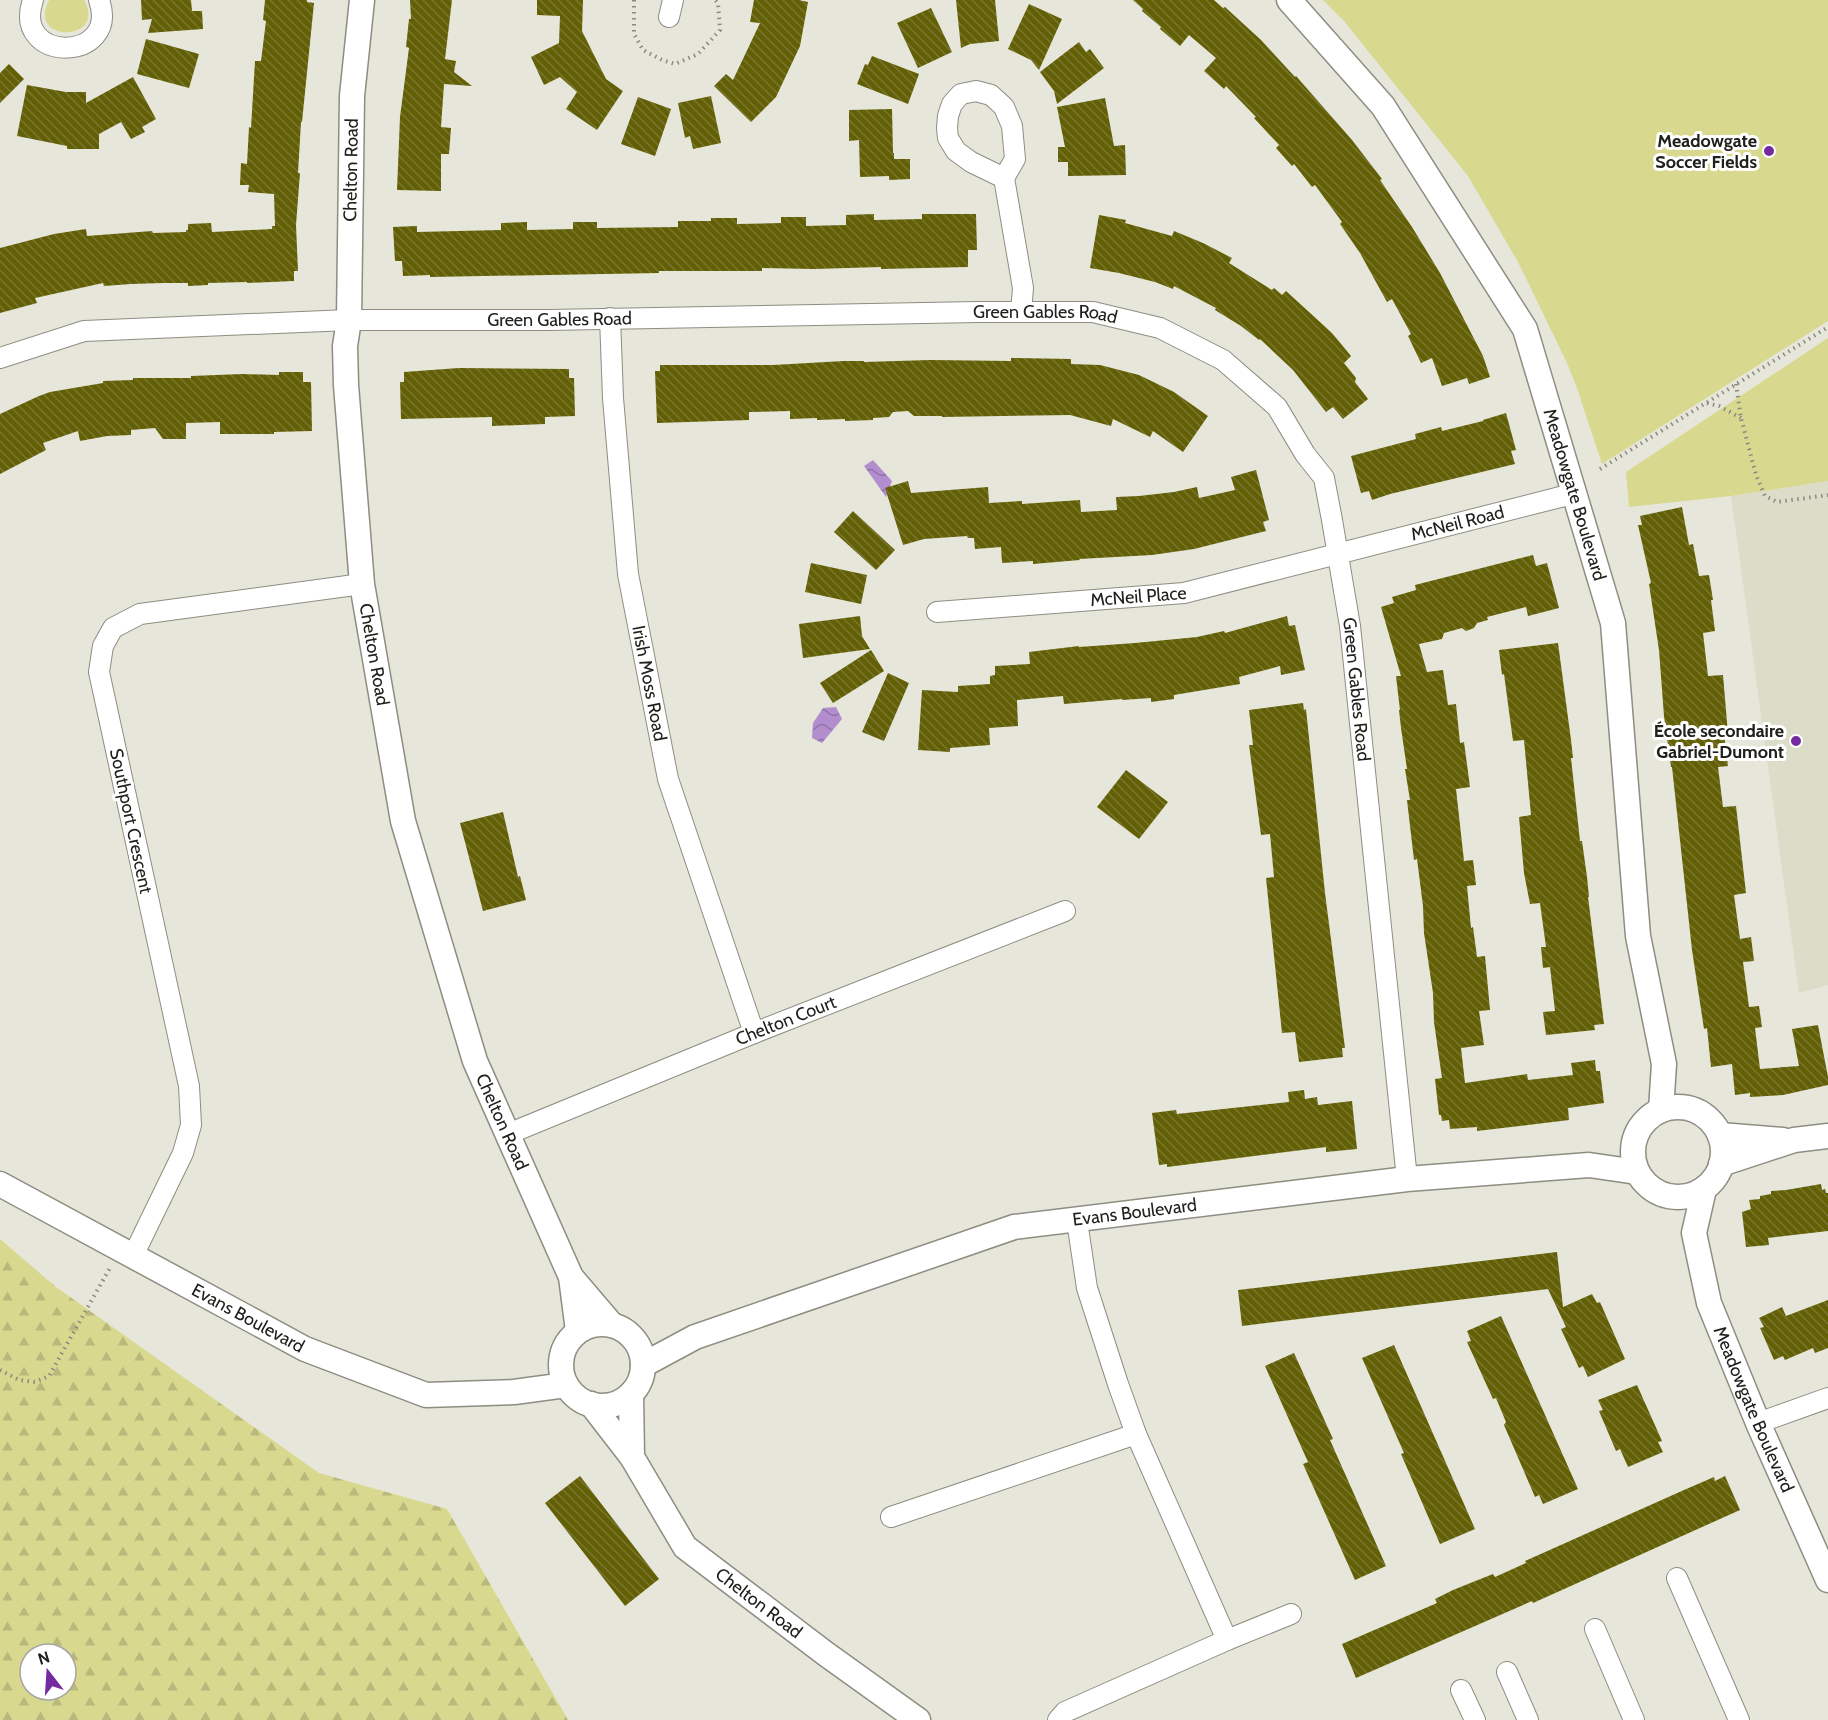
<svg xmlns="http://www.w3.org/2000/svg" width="1828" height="1720" font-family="Cabin,sans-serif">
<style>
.built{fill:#dcddc9}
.green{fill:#d9d88f}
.forest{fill:url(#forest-firs);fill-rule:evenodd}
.water{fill:url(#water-waves)}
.building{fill:url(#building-back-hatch)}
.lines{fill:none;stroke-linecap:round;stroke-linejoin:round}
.minor-casing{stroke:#8d8d82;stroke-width:22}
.tertiary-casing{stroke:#8d8d82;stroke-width:27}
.path{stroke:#8a8a81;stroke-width:4;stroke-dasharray:1.5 4.5;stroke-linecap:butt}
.minor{stroke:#fff;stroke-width:20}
.tertiary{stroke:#fff;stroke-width:24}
.poi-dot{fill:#732b9f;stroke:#fff;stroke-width:2}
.labels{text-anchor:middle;stroke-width:6;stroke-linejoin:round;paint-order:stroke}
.poi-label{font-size:18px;font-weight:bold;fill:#20201c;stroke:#fff;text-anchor:end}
.street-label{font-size:18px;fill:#20201c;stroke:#fff}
</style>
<defs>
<pattern id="forest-firs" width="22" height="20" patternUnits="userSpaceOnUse" patternTransform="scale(1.5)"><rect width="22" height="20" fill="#d9d88f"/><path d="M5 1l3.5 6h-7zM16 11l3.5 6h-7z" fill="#bab97b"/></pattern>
<pattern id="water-waves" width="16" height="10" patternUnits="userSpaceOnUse" patternTransform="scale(1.5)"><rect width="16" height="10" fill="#b28ece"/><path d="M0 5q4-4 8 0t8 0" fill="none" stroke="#9074a6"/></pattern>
<pattern id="building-back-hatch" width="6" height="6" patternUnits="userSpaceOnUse" patternTransform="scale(1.5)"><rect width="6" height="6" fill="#625f04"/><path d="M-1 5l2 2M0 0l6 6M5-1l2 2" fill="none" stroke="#787632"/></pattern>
</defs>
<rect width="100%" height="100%" fill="#e6e7da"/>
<path class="built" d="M1828 481V985L1799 993 1731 496Z"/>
<g class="green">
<path d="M49 0H84C108 42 26 44 49 0Z"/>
<path d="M1323 0H1828V321L1602 464 1577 388 1567 363 1518 262 1468 176 1344 21Z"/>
<path d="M1828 338V481L1731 496 1629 507 1626 472Z"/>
</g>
<path class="forest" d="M0 1239 56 1287 319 1473 447 1509 568 1720H0ZM30 1654H66V1690H30Z"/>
<g class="water">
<path d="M873 460 892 481 886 497 864 466Z"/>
<path d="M836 707 842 719 822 743 812 738 813 723 823 708Z"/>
</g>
<g class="building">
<path d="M141 0H191L192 11H202L203 29 148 33 152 19 142 20Z"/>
<path d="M265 0H307V2L314 3 302 122H301L298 173H300L296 225 298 271H294V281L247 283V282L208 283V285L188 286V283H162L131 284 104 286 103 283 35 298 37 303 0 313V248L54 234 86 229 87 236 152 231 153 233 186 232V230H188V224L211 223 212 232 272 229V226H275L274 194 248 192 249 185H240L241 163 247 164 249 127 251 128 255 61H261L266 21 263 20Z"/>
<path d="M410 0H452L445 59 456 61 454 72 472 86 444 84 441 127 451 128 449 154H441V191L397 190 400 117 409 48 406 47 409 19H411Z"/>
<path d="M537 0H583L582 31 606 79 623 91 597 130 566 109 577 92 560 77 544 85 531 57 559 43 560 16 537 15Z"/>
<path d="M754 0H799L808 2 800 46 776 97 751 122 714 86 726 74 733 80 760 23 750 22Z"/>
<path d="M956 0H995L999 41 970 44 961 48Z"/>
<path d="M1133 0H1214L1223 8 1225 7 1261 40 1295 77 1296 76 1352 140 1382 179 1380 180 1412 227 1440 273 1483 356 1490 377 1469 384 1467 378 1442 386 1432 358 1421 363 1408 336 1411 334 1392 299 1387 302 1360 253 1340 224 1342 222 1315 185 1312 187 1294 164 1292 166 1276 148 1279 145 1254 118 1256 117 1226 86 1224 89 1204 71 1216 58 1189 35 1180 46 1160 29 1161 27 1142 11 1143 9Z"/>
<path d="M1029 4 1062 19 1039 70 1031 60 1008 49Z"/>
<path d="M931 8 952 52 918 68 897 23Z"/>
<path d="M146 39 199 54 189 88 137 74Z"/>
<path d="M1079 42 1086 52 1090 49 1104 68 1057 104 1054 91 1040 72Z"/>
<path d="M872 56 919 74 908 104 857 84 865 64 868 65Z"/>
<path d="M9 64 24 79 0 103V73Z"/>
<path d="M133 77 156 119 142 127 145 132 131 139 121 122 99 134V149H67V146L17 136 27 85 66 92H86V103Z"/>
<path d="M711 96 721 143 693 149 690 136 685 138 678 103Z"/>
<path d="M638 97 671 109 655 156 621 144Z"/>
<path d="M1105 98 1114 146 1125 145 1126 175 1068 176V162H1058V147H1065L1057 107Z"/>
<path d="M892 109 893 153H894V159H910V179L889 180V176L860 177 859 140 849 141V110Z"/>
<path d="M874 214V220L922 219V214H976L977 250H968V267L881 269V267L814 269 762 268V271H659V273L430 277V275L403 276 402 261H395L393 227 417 226V232L501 230V223L527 222V230L573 229V222H597V228L678 227V221H711V218H737V224L781 223V217H806V226L846 225V215Z"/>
<path d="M1099 215 1126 220 1125 223 1172 236 1174 231 1203 243 1232 258 1229 263 1272 290 1274 288 1282 295 1286 291 1332 333 1351 356 1344 363 1356 378 1355 382 1368 399 1343 419 1333 407 1326 412 1293 370 1260 339 1259 340 1241 326 1215 310 1216 308 1174 286 1173 289 1155 282 1119 273 1090 268Z"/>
<path d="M1011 358 1071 359V364L1100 365 1139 375 1174 392 1208 416 1183 452 1153 431 1150 437 1113 419 1111 426 1070 415 942 417V416H914L908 411 893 412 889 417 873 418V420L845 421V419L817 420V418L790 419V411L749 412V420L657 423 655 371H660V365H773L844 361H864V362L930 360 1011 361Z"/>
<path d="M459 368 569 369V378H574L575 416 545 417V424L492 426V417L401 419 400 382H404V372Z"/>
<path d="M279 372H303V382H311L312 431 274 432V434H220V422L186 423V439H163L155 428 131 430V435L107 436 80 441 78 431 43 443 46 450 0 474V414L39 396 50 392 103 383V381L133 380V378H191V376L242 374 279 375Z"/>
<path d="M1506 413 1516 450 1511 451 1515 464 1390 494 1372 500 1369 491 1361 493 1351 456 1416 439 1415 434 1441 427 1442 431 1483 421V420Z"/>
<path d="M1256 470 1269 520 1263 522 1266 531 1194 549 1152 555 1079 559 1080 560 1033 564V561L1002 563 1001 547 975 549 974 538H968L967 536 924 539 903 545 885 488 908 481 911 493 988 487 989 503 1022 501V504L1080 500 1081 512 1117 510 1116 497 1139 496 1174 492 1197 487 1199 498 1235 490 1231 477Z"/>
<path d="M1682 507 1689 545 1693 544 1699 576 1709 575 1713 600H1711L1715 631 1703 633 1708 676 1723 675 1728 734H1724L1728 766 1718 767 1723 807 1736 806 1746 893 1734 895 1740 939 1751 937 1754 961 1743 962 1749 1007 1759 1006 1762 1027 1755 1028 1760 1069 1799 1066 1792 1029 1818 1025 1828 1077V1085L1783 1095 1750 1097V1093L1735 1095 1732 1064 1711 1067 1707 1028 1704 1029 1692 950 1672 767H1671L1664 716 1659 650 1649 584 1651 583 1638 525H1642L1640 516Z"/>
<path d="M853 511 895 550 876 570 834 532Z"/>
<path d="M1533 555 1536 566 1547 563 1559 608 1528 616 1526 607 1487 617 1488 620 1477 623 1474 628 1466 631 1462 628 1444 633 1442 639 1419 644 1427 672 1443 670 1448 705 1456 704 1460 743 1464 742 1470 787 1456 789 1464 861 1473 860 1476 885 1467 886 1471 928 1473 927 1477 957 1485 956 1490 1010 1479 1011 1484 1045 1461 1048 1465 1083 1527 1074 1528 1080 1573 1075 1571 1063 1595 1060 1596 1071H1600L1604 1103 1568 1108 1569 1120 1477 1131V1127L1450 1129 1449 1120 1442 1121 1441 1115H1439L1435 1079 1442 1078 1434 1022 1433 993 1424 933 1423 906 1417 859 1414 860 1407 800H1410L1405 769H1407L1401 728 1399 710H1400L1396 676H1401L1381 607 1394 603 1392 597 1416 590 1415 585Z"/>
<path d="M811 563 867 575 861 604 805 592Z"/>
<path d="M860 616 862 636 870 649 803 658 799 624Z"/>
<path d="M1287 616 1289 626 1295 625 1305 670 1281 675 1280 666 1239 677 1240 684 1174 695V699L1151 702V698L1122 700V699L1064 704 1063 696 1017 700 1018 726 989 728 990 745 950 748V752L918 750 922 690 958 692V686L990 684V676L995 675V666L1030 664 1029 652 1079 646V647L1135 643 1197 637 1224 631 1225 633Z"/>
<path d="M1558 643 1571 740 1573 758H1571L1580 841H1582L1587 877 1589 897H1588L1604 1024 1594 1025 1595 1030 1546 1035 1543 1012 1555 1011 1550 967 1543 968 1541 947H1546L1540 903 1530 904 1524 873 1519 817 1531 815 1524 740 1513 741 1504 674 1502 675 1499 650Z"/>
<path d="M871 650 884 671 833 703 820 683Z"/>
<path d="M888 673 909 683 884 741 862 732Z"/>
<path d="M1303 703 1304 710 1306 709 1325 893 1345 1048H1342L1343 1057 1299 1062 1295 1032 1282 1033 1266 878 1274 877 1270 834 1261 835 1249 745H1253L1249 710Z"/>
<path d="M1126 770 1168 802 1139 839 1097 807Z"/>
<path d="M503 812 518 877 520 876 526 900 483 911 460 823Z"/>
<path d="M1304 1090 1305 1099 1317 1097 1318 1105 1352 1101 1357 1149 1326 1152V1147L1167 1167V1164L1159 1165 1152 1113 1176 1110 1177 1114 1289 1102 1288 1092Z"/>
<path d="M1821 1184 1822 1190 1825 1189 1826 1193H1828V1231L1768 1238 1769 1245 1746 1247 1742 1212 1751 1209 1749 1200 1760 1199V1196L1771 1194V1191L1786 1190Z"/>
<path d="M1557 1252 1563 1307 1592 1294 1597 1303 1600 1302 1625 1359 1588 1377 1583 1366 1579 1368 1561 1329 1566 1327 1548 1289 1242 1326 1238 1290Z"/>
<path d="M1828 1300V1348L1815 1353 1813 1348 1785 1360 1783 1356 1774 1360 1760 1328 1764 1327 1759 1318 1782 1307 1786 1316Z"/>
<path d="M1501 1316 1578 1489 1543 1504 1539 1495 1535 1497 1504 1425 1506 1422 1496 1398 1493 1399 1467 1342 1471 1341 1467 1331Z"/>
<path d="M1394 1345 1475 1529 1440 1544 1401 1454 1404 1453 1362 1358Z"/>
<path d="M1294 1353 1333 1439 1330 1440 1386 1566 1355 1580 1303 1464 1308 1462 1265 1366Z"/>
<path d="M1637 1385 1662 1441 1658 1442 1663 1452 1628 1467 1620 1449 1616 1451 1599 1411 1603 1410 1598 1400Z"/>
<path d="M580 1476 659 1579 625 1606 545 1503Z"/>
<path d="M1725 1476 1740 1510 1533 1603 1532 1601 1356 1678 1342 1644 1437 1603 1435 1599 1453 1590 1493 1574 1495 1577 1526 1563 1525 1561 1684 1490 1714 1477 1715 1481Z"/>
</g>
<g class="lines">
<g class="minor-casing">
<g id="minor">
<path d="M33 0C11 64 121 63 99 0"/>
<path d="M669 17 673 0"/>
<path d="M1004 178 971 162 956 151 948 138 947 128 948 116 952 104 961 94 976 91 991 95 1004 107 1012 126 1015 159 1004 178 1023 288 1021 312"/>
<path id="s1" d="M610 318 613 398 628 574 668 779 754 1033"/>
<path id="s2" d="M0 358 84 331 349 320H548L978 312H1093L1160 328 1223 360 1277 407 1305 454 1324 478 1332 520 1350 626 1407 1179"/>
<path id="s3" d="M937 612 1184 593 1576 493"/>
<path id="s4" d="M508 1134 754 1033 1065 911"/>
<path d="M1077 1221 1087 1288 1118 1384 1136 1434 1227 1640"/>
<path d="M133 1256 183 1153 191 1125 189 1086 99 672 103 646 113 628 140 614 362 584"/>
<path d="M1758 1423 1828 1398"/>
<path d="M891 1517 1136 1434"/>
<path d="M1677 1578 1739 1720"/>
<path d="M1595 1629 1634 1720"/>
<path d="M1507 1672 1528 1720"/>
<path d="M1461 1690 1475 1720"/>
<path d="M1058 1720 1065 1712 1227 1640 1291 1614"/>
</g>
</g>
<g class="tertiary-casing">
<g id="tertiary">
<path id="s5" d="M362 0 352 96 349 320 345 346 346 385 362 584 403 821 475 1061 571 1277 578 1331"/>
<path id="s6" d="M1289 0 1383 106 1525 329 1613 623 1638 936 1664 1064 1661 1110"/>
<circle cx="1678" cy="1152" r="45"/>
<path d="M1720 1135 1783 1140"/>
<path d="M1721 1164 1794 1140 1828 1136"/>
<path id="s7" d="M0 1184 305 1349 426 1395 514 1392 566 1385"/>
<path id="s8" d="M1704 1189 1694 1233 1709 1303 1758 1423 1828 1580"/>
<path d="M571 1277 612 1325"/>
<circle cx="602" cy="1365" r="41"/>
<path id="s9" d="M643 1365 695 1337 1014 1227 1407 1179 1589 1165 1637 1172"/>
<path d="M631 1394 632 1457"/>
<path id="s10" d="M591 1404 632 1457 685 1547 826 1654 918 1720"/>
</g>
</g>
<g class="path">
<path d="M634 0V34L643 50 662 60 675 64 698 54 720 30 718 3 715 0"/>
<path d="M1736 384 1741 418 1756 475 1765 496 1777 502 1828 495"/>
<path d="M1707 403 1719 406 1741 418"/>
<path d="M1600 469 1828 327"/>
<path d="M0 1370 19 1380 35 1382 49 1376 111 1266"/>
</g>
<use href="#minor" class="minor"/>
<use href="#tertiary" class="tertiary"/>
</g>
<g class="poi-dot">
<circle cx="1769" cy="151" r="6"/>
<circle cx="1796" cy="741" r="6"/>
</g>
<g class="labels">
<g class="poi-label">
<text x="1757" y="147">Meadowgate<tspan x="1757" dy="21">Soccer Fields</tspan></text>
<text x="1784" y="737">École secondaire<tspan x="1784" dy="21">Gabriel-Dumont</tspan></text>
</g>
<g class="street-label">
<text transform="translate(351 170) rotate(-89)" y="6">Chelton Road</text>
<text dy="6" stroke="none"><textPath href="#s2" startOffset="1050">Green Gables Road</textPath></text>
<text dy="6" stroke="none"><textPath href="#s2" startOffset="564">Green Gables Road</textPath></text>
<text dy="6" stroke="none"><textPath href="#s6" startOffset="579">Meadowgate Boulevard</textPath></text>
<text dy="6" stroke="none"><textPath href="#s3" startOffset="530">McNeil Road</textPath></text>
<text dy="6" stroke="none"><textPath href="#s3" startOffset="202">McNeil Place</textPath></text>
<text dy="6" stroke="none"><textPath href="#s5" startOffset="657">Chelton Road</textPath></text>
<text dy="6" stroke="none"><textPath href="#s1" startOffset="368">Irish Moss Road</textPath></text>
<text dy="6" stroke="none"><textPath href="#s2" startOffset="1608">Green Gables Road</textPath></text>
<text transform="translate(131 821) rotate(78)" y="6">Southport Crescent</text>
<text dy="6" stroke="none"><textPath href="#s4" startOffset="300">Chelton Court</textPath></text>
<text dy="6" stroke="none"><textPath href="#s5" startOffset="1143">Chelton Road</textPath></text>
<text dy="6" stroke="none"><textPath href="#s9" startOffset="518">Evans Boulevard</textPath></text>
<text dy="6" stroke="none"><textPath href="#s7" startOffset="282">Evans Boulevard</textPath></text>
<text dy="6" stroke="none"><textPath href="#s8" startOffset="232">Meadowgate Boulevard</textPath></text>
<text dy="6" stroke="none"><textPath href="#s10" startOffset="264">Chelton Road</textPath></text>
</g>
</g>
<g transform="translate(48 1672) rotate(343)"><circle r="28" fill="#ffffff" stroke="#a6a6a4" stroke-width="1.5"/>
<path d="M0-4.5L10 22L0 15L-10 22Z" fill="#732b9f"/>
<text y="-9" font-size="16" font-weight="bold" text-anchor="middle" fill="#20201c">N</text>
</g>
</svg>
